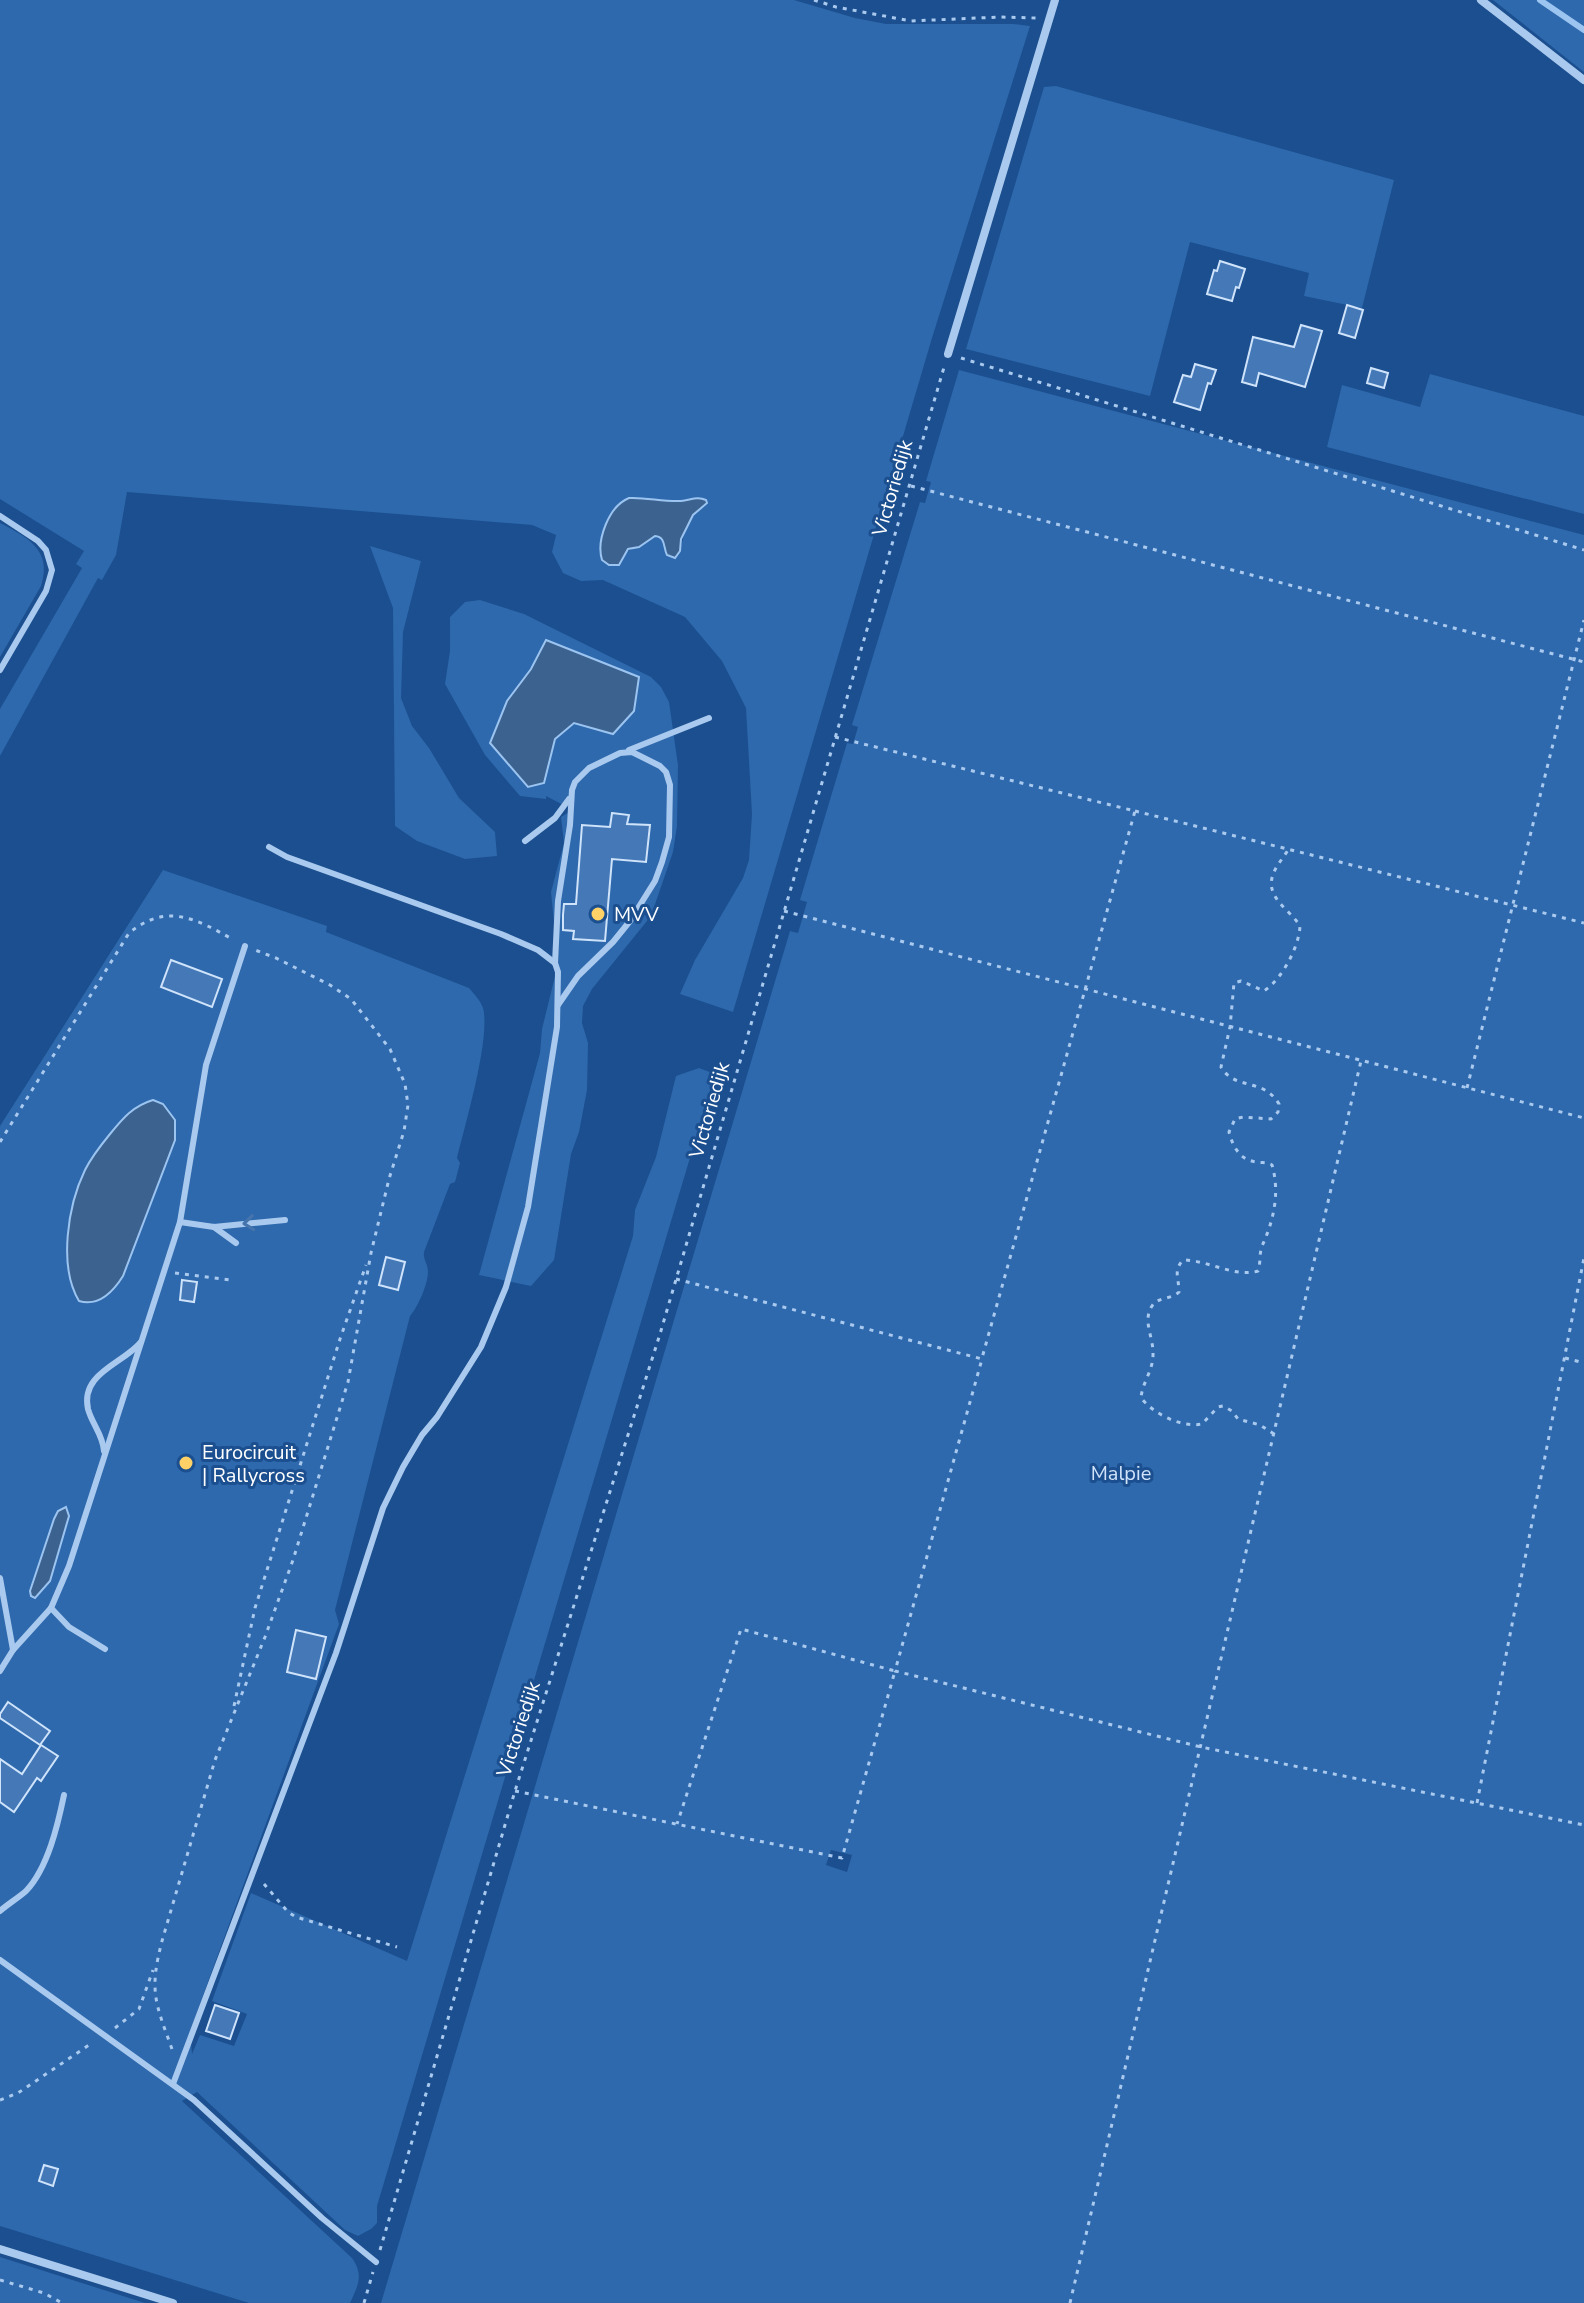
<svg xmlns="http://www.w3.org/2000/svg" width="1584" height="2303" font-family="'Nunito Sans',sans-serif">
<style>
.green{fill:#2e69ad;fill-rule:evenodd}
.water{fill:#3c6290;stroke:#9cc4f0;stroke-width:2}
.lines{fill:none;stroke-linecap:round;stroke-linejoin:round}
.stream{stroke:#9cc4f0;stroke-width:6}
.building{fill:#4478b7;stroke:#cfe3fa;stroke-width:2}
.path{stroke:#a9c9ee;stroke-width:3;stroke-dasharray:4 6;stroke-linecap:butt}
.service{stroke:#a9c9ee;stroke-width:6}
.minor{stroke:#a9c9ee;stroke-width:8}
.oneway{stroke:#4674ac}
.poi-dot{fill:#ffd166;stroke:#1b4f8f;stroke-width:3}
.labels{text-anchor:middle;stroke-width:6;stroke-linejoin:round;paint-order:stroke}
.street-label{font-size:20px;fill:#fff;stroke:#1b4f8f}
.poi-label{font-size:20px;fill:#fff;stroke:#1b4f8f;text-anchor:start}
.park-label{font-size:20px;fill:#cfe3fa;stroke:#1b4f8f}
</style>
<rect width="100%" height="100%" fill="#1b4f8f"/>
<g class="green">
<path d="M0 0H794L855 18 886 24H1013L1030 26 932 338 733 1012 680 994 695 960 743 878 749 860 752 814 746 708 722 661 685 617 603 580 581 581 563 573 552 552 556 535 532 525 127 492 116 555 102 580 98 578 0 756V709L82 568 76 564 84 551 0 499ZM629 498 664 501H684L700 498 705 506C679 518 688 541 675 558L667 555C663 547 666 537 655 536 641 546 631 546 621 558L600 547C605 528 610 507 629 498Z"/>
<path d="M1493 0H1584V72Z"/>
<path d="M1056 86 1394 180 1362 308 1304 296 1309 273 1190 242 1150 396 966 349 1044 87Z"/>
<path d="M959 370 1584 535V2303H381L790 931 798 933 807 902 800 900 847 743 853 744 858 727 852 725 920 502 925 503 931 482 926 481ZM831 1850 852 1855 847 1872 826 1865Z"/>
<path d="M1430 374 1584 416V514L1327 447 1342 385 1420 407Z"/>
<path d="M0 523C27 537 53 550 41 586L0 657Z"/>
<path d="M370 546 421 561 403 632 401 698 412 726 429 748 459 798 495 832 497 856 465 859 417 841 395 826 393 608Z"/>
<path d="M480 600 524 614 651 677 661 687 669 702 678 765 677 826 673 852 651 916 592 989 583 1006 582 1023 588 1043 587 1090 579 1132 571 1154 554 1260 531 1286 479 1275 540 1053 542 1029 558 964 551 892 564 843 561 817 573 810 546 796V799L520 796 485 755 445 684 450 651V617L465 602ZM546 641 639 678 634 711 575 723 555 739 544 783 507 701 531 669Z"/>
<path d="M163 870 327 926 326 932 469 988C474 994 481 1001 483 1008 491 1037 465 1125 457 1158L460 1163 455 1182 450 1184 424 1252C423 1260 428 1264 428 1272 428 1284 418 1307 410 1316L335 1610 339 1624 190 2031 192 2054 200 2035 234 2046 247 2014 212 2001 251 1893 407 1961 633 1236 635 1210 656 1157 676 1076 699 1068 715 1074 377 2206V2223L371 2229 358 2236 345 2230 197 2092 182 2101 352 2258C364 2275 358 2286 350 2303H249L0 2226V1126Z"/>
<path d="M0 2257 145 2303H0Z"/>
</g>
<g class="water">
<path d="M629 498C646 497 663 502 681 501 691 500 697 496 706 500L707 503 693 515 681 539 680 551 675 558 667 555C663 547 666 537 655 536L639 547 628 549 619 565H609L602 560C596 540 609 506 629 498Z"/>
<path d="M546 640 639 677 634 711 613 734 574 723 555 739 544 783 528 787 490 743 507 701 531 669Z"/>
<path d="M153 1100 163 1104 175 1120V1140L123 1276C113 1292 99 1307 79 1301 58 1266 68 1205 85 1170 92 1156 101 1145 110 1134 123 1118 133 1106 153 1100Z"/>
<path d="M66 1507 69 1516 50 1581 35 1598 31 1596 30 1591 54 1519 58 1511Z"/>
</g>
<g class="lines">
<path class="stream" d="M1540 0 1584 30"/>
</g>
<g class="building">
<path d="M1220 261 1245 269 1239 288 1236 287 1232 301 1207 294 1214 270 1217 271Z"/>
<path d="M1347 305 1363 310 1355 338 1339 333Z"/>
<path d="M1301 325 1322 331 1305 387 1259 373 1256 386 1242 382 1253 337 1294 347Z"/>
<path d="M1195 364 1216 370 1211 384 1208 383 1200 410 1174 402 1183 375 1191 377Z"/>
<path d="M1371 368 1388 373 1384 388 1367 383Z"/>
<path d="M612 813 629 815 627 824 650 825 646 862 612 859 605 941 573 939 574 931 563 930V915L564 904H576L582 825 610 827Z"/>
<path d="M171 960 222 979 212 1007 161 987Z"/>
<path d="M386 1257 405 1262 398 1290 379 1285Z"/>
<path d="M182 1280 197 1282 194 1302 180 1300Z"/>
<path d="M296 1630 326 1637 316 1679 287 1672Z"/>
<path d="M8 1702 50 1731 40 1745 0 1718V1714Z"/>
<path d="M41 1745 58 1756 41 1781 37 1778 14 1812 0 1802V1759L22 1774Z"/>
<path d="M215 2005 239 2013 230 2039 206 2031Z"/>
<path d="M44 2165 58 2169 53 2186 39 2181Z"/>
</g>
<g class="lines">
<g class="path">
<path d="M814 0 836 7 911 21 1000 17 1036 18"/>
<path d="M961 358 1584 550"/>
<path d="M911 486 1584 662"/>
<path d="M835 737 1135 811 982 1358"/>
<path d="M1135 811 1584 923"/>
<path d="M784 911 1584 1118"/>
<path d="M1467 1088 1584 620"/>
<path d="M0 1142 129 933C167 902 196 919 234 940"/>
<path d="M175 1273 230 1280"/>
<path d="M676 1279 982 1359 895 1671 1201 1747 1584 1825"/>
<path d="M1565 1358 1584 1363"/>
<path d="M1274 1434 1260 1425 1238 1419 1232 1411 1223 1406 1218 1407 1202 1424C1181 1428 1154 1414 1141 1398 1142 1383 1153 1371 1153 1355 1154 1338 1142 1321 1152 1306 1159 1296 1171 1300 1179 1292 1179 1278 1173 1271 1183 1260 1208 1260 1235 1278 1258 1271 1261 1262 1259 1254 1262 1246 1274 1220 1280 1192 1272 1165 1267 1162 1262 1163 1258 1162 1240 1161 1233 1147 1229 1132L1235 1119 1243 1117 1271 1119 1278 1112 1279 1104C1263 1077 1235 1091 1221 1067L1230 1027 1234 983 1241 981 1264 991C1282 979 1299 947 1300 926 1289 908 1263 897 1274 872 1277 865 1283 858 1288 850"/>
<path d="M234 1706 255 1608 340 1339 366 1265"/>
<path d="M515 1791 842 1858 895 1671 741 1629 677 1824"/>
<path d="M1477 1803 1584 1258"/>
<path d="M264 1884 288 1912 296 1917 397 1947"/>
<path d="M115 2028 139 2009 153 1970"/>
<path d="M172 2049C155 2002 149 1991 162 1941L215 1760 265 1637 293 1560 348 1382 371 1253 389 1179 404 1131 408 1105 405 1084 390 1049 351 999 330 985 276 958 255 950"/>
<path d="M0 2100 18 2093 92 2043"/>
<path d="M380 2250 515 1791 660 1334 945 364"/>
<path d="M0 2280 44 2293 62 2303"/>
<path d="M364 2303 373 2272"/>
<path d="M1070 2303 1361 1061"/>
</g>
<g class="service">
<path d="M0 516 38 541 46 550 52 570 46 591 0 670"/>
<path d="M629 750 709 718"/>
<path d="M525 841 555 818 569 799"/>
<path d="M555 963 558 901 570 825 572 790 575 782 589 768 620 753 632 752 660 766 666 772 670 785 669 837 662 862 655 881 630 921 613 942 578 976 558 1005"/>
<path d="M180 1222 214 1227 285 1220"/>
<path d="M214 1227 236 1243"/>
<path d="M104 1451C103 1435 92 1424 88 1409 80 1373 123 1364 141 1342"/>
<path d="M0 1578 13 1650"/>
<path d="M51 1608 69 1627 105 1649"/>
<path d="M0 1671 13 1650 51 1608 69 1566 180 1222 206 1065 245 946"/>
<path d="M0 1911C8 1904 18 1898 26 1891 48 1868 58 1824 64 1795"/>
<path d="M0 1960 194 2100 322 2218 376 2262"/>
<path d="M173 2084 336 1653 383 1508 403 1467 422 1435 437 1417 481 1347 506 1287 528 1207 557 1027 558 972 555 963 538 950 501 934 287 857 269 847"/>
</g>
<g class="minor">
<path d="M1481 0 1584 80"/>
<path d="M948 354 1055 0"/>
<path d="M0 2249 173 2303"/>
</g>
</g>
<defs><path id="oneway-chevron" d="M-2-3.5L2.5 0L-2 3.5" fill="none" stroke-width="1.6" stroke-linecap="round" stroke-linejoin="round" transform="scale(2)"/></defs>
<use class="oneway" href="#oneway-chevron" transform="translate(249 1223) rotate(174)"/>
<g class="poi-dot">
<circle cx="598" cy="914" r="8"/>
<circle cx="186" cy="1463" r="8"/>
</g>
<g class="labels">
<g class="street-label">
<text transform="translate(892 488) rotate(-74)" y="7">Victoriedijk</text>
<text transform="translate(709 1110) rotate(-74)" y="7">Victoriedijk</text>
<text transform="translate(518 1729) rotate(-72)" y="7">Victoriedijk</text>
</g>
<g class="poi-label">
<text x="614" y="921">MVV</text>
<text x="202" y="1459">Eurocircuit<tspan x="202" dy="23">| Rallycross</tspan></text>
</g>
<g class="park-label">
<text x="1121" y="1480">Malpie</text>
</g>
</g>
</svg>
